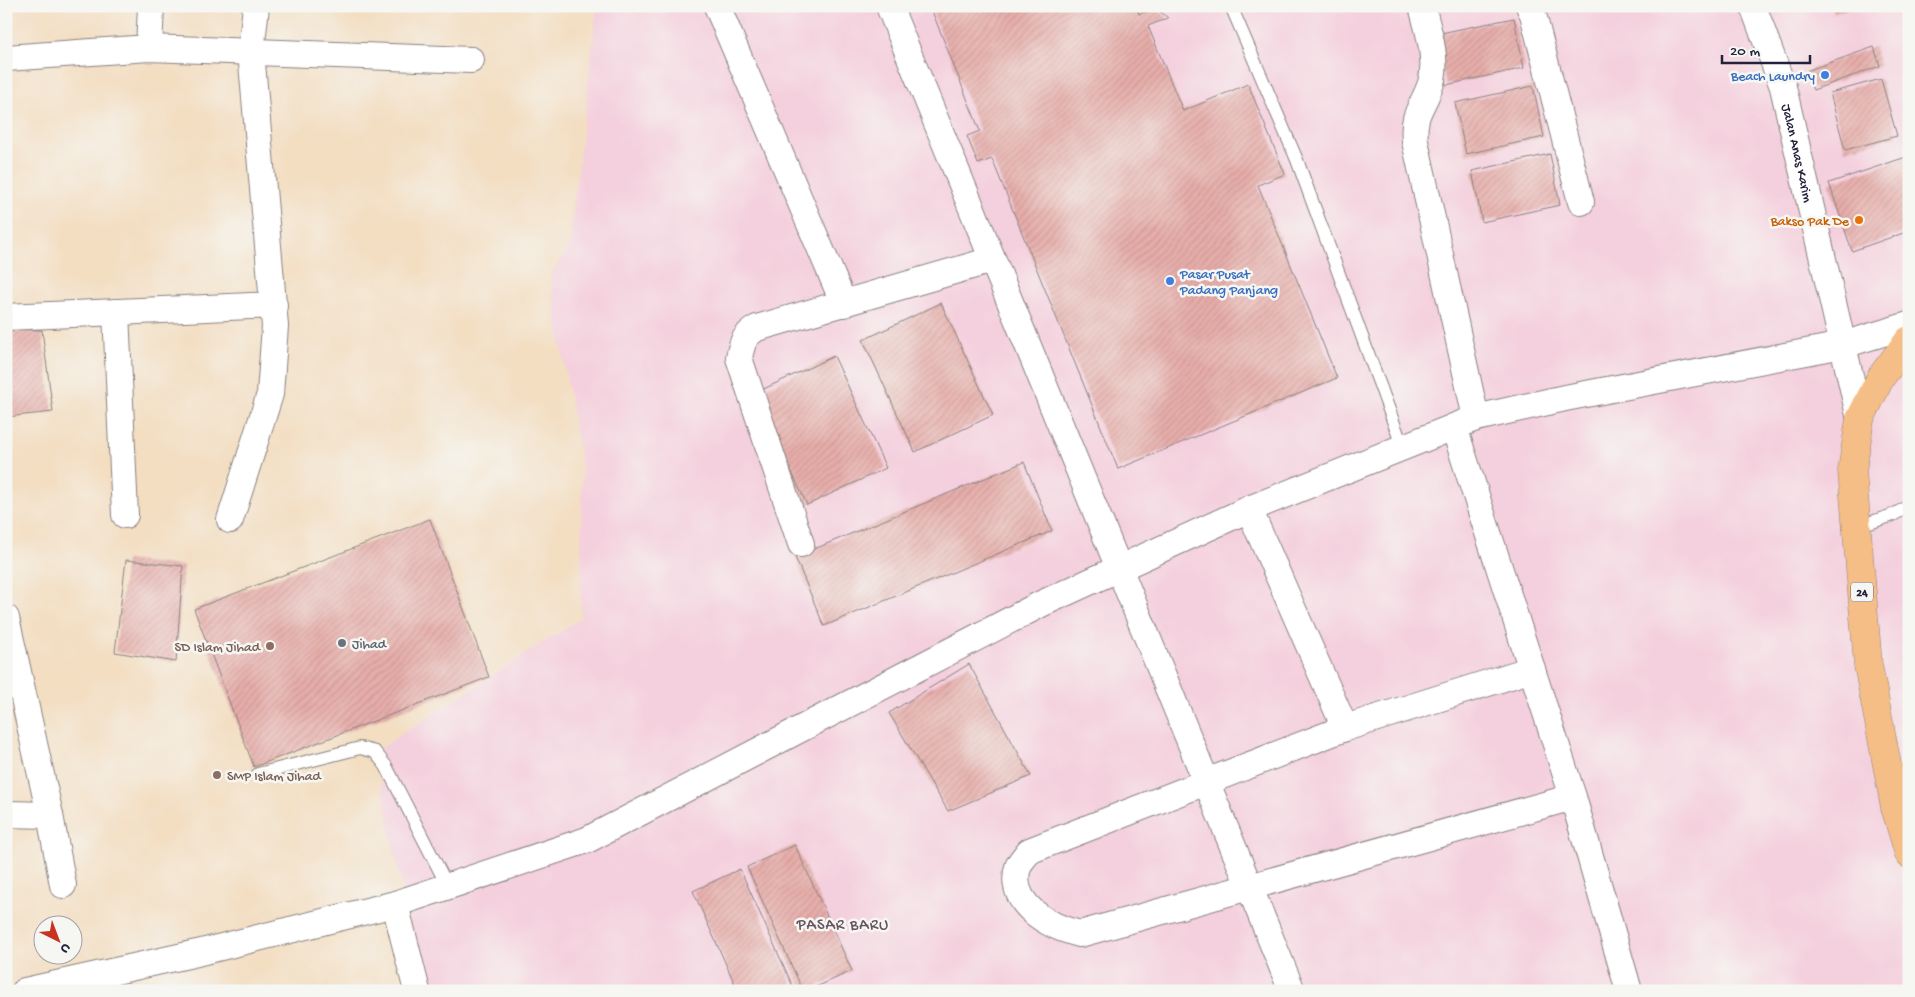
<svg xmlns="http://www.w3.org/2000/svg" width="1915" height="997" font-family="'Gochi Hand',sans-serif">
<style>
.built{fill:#f4cfdd}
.building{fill:url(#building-hatch)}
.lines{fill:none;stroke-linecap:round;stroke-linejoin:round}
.lane-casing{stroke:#8a807e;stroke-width:14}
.street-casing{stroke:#8a807e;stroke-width:28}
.highway-casing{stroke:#8a807e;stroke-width:29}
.lane{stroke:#fff;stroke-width:12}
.street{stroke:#fff;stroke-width:26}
.highway{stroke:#f6be87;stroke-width:28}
.shop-dot{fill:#3f7fe0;stroke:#f6f6f2;stroke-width:2}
.food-dot{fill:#e8710a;stroke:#f6f6f2;stroke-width:2}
.worship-dot{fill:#6b7280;stroke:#f6f6f2;stroke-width:2}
.education-dot{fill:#8d6e63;stroke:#f6f6f2;stroke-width:2}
.labels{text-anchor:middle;stroke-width:5;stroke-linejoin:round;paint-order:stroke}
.shield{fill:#f6f6f2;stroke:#626272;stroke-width:1}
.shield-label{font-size:12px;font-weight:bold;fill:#22223b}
.shop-label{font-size:14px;fill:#366cbe;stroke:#f6f6f2;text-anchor:end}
.street-label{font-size:14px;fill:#22223b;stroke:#f6f6f2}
.food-label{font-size:14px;fill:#c56008;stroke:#f6f6f2;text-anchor:end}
.worship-label{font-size:14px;fill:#5b616d;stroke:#f6f6f2;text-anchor:start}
.education-label{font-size:14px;fill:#785e54;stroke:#f6f6f2;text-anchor:end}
.quarter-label{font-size:16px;letter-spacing:1px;fill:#675362;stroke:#f6f6f2}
</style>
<defs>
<pattern id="building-hatch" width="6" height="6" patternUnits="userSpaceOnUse" patternTransform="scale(1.25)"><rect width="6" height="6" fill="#e7aeaa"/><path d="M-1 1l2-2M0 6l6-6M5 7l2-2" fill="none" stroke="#c69593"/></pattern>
</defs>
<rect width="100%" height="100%" fill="#f6f6f2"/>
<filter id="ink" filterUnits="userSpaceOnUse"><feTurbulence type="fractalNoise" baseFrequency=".02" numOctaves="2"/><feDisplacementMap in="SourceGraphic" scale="10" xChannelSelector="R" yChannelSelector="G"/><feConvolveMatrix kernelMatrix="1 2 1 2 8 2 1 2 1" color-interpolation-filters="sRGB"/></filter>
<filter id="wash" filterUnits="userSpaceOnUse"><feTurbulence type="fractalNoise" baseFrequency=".0096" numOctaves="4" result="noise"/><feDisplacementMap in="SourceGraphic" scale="20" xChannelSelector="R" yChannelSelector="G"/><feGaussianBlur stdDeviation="1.12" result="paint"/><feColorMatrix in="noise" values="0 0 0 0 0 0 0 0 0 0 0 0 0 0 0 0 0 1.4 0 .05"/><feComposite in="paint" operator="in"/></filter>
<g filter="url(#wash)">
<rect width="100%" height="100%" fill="#f3dec2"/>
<path class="built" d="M597 6H1909V991H422L375 752 581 618 582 471 550 276 569 248Z"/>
<g id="blocks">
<g class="building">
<path d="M930 6H1136L1139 14 1156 8 1168 18 1148 26 1183 111 1248 84 1285 174 1258 185 1337 378 1118 469 992 159 978 164 967 136 980 131Z"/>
<path d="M1832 6H1854V7L1834 13Z"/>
<path d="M1514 18 1524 68 1446 85 1436 34Z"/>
<path d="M1874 47 1880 66 1813 90 1806 71Z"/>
<path d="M1881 79 1897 136 1845 150 1830 93Z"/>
<path d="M1533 86 1544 137 1466 154 1455 103Z"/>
<path d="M1550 154 1560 205 1482 222 1472 171Z"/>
<path d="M1909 156V231L1852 251 1829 183Z"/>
<path d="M941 303 993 415 915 452 863 340Z"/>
<path d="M6 329 42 330 53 412 6 417Z"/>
<path d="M834 356 886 468 807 505 755 393Z"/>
<path d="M1024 462 1052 531 824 626 795 557Z"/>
<path d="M430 519 489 677 254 767 194 609Z"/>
<path d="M126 560 183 566 176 662 115 652Z"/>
<path d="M969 664 1031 776 948 811 889 713Z"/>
<path d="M795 845 852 971 807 991H803L747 867Z"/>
<path d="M740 869 795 991H738L693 891Z"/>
</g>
</g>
</g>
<g filter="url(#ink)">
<use href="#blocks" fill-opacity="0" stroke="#8a807e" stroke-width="1"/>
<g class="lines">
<g class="lane-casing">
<g id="lane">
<path d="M1231 6 1297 160 1403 448"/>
<path d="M1857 527 1893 515 1909 506"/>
<path d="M258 774 360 748 375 752 386 766 448 887"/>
</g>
</g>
<g class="street-casing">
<g id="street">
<path d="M717 6 844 304"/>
<path d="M889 6 1292 991"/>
<path d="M1422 6C1428 30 1438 59 1431 83 1423 108 1412 112 1415 141L1476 418"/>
<path d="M1529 6 1533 14 1581 202"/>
<path id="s1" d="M1753 6 1783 87 1860 419"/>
<path d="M149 48 151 6"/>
<path d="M6 58 149 48 471 60"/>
<path d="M116 312 125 515"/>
<path d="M6 317 274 305"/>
<path d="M1454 427 1573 797 1629 991"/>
<path d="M1249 509 1345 728"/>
<path d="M230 520 270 394 275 326 251 52 256 6"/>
<path d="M801 544 739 358C742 343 744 335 757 328L992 260"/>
<path d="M6 618 50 815 63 885"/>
<path d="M1532 669 1345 728 1029 851C1026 856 1020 861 1018 867 1007 905 1050 927 1080 934L1573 797"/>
<path d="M6 814 50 815"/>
<path d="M395 904 417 991"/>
<path d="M25 991 197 953 395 904 587 840 1041 604 1249 509 1476 418 1565 398 1843 345 1909 325"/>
</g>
</g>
<g class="highway-casing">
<path id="highway" d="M1909 340 1881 377 1860 419 1852 471 1868 665 1895 807 1909 854"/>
</g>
<use href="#lane" class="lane"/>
<use href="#street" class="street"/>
<use href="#highway" class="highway"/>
</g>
</g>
<g class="shop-dot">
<circle cx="1825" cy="75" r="5"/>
<circle cx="1170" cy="281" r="5"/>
</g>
<circle class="food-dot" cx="1859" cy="220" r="5"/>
<circle class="worship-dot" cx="342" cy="643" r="5"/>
<g class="education-dot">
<circle cx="270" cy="646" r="5"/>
<circle cx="217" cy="775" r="5"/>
</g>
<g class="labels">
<rect class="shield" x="1851" y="582.5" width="22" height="19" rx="4"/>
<g class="shield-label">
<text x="1862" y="596">24</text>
</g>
<g class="shop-label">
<text x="1815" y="80">Beach Laundry</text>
<text x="1180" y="278" text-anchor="start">Pasar Pusat<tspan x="1180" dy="16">Padang Panjang</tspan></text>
</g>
<g class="street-label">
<text dy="5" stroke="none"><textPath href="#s1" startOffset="154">Jalan Anas Karim</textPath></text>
</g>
<g class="food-label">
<text x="1849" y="225">Bakso Pak De</text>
</g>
<g class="worship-label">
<text x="352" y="648">Jihad</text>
</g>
<g class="education-label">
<text x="260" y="651">SD Islam Jihad</text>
<text x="227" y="780" text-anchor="start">SMP Islam Jihad</text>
</g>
<g class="quarter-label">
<text x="843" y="929">PASAR BARU</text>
</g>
</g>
<rect width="1915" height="997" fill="none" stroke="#f6f6f2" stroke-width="25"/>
<g transform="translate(58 940) rotate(138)"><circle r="24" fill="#f6f6f2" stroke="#a1a1a9"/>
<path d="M0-4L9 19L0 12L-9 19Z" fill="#c8321e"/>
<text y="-8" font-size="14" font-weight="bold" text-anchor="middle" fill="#22223b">U</text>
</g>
<path d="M1722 55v8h88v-8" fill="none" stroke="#22223b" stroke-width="2.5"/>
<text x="1730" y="55" font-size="15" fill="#22223b" stroke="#f6f6f2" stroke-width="4" paint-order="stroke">20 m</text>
</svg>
